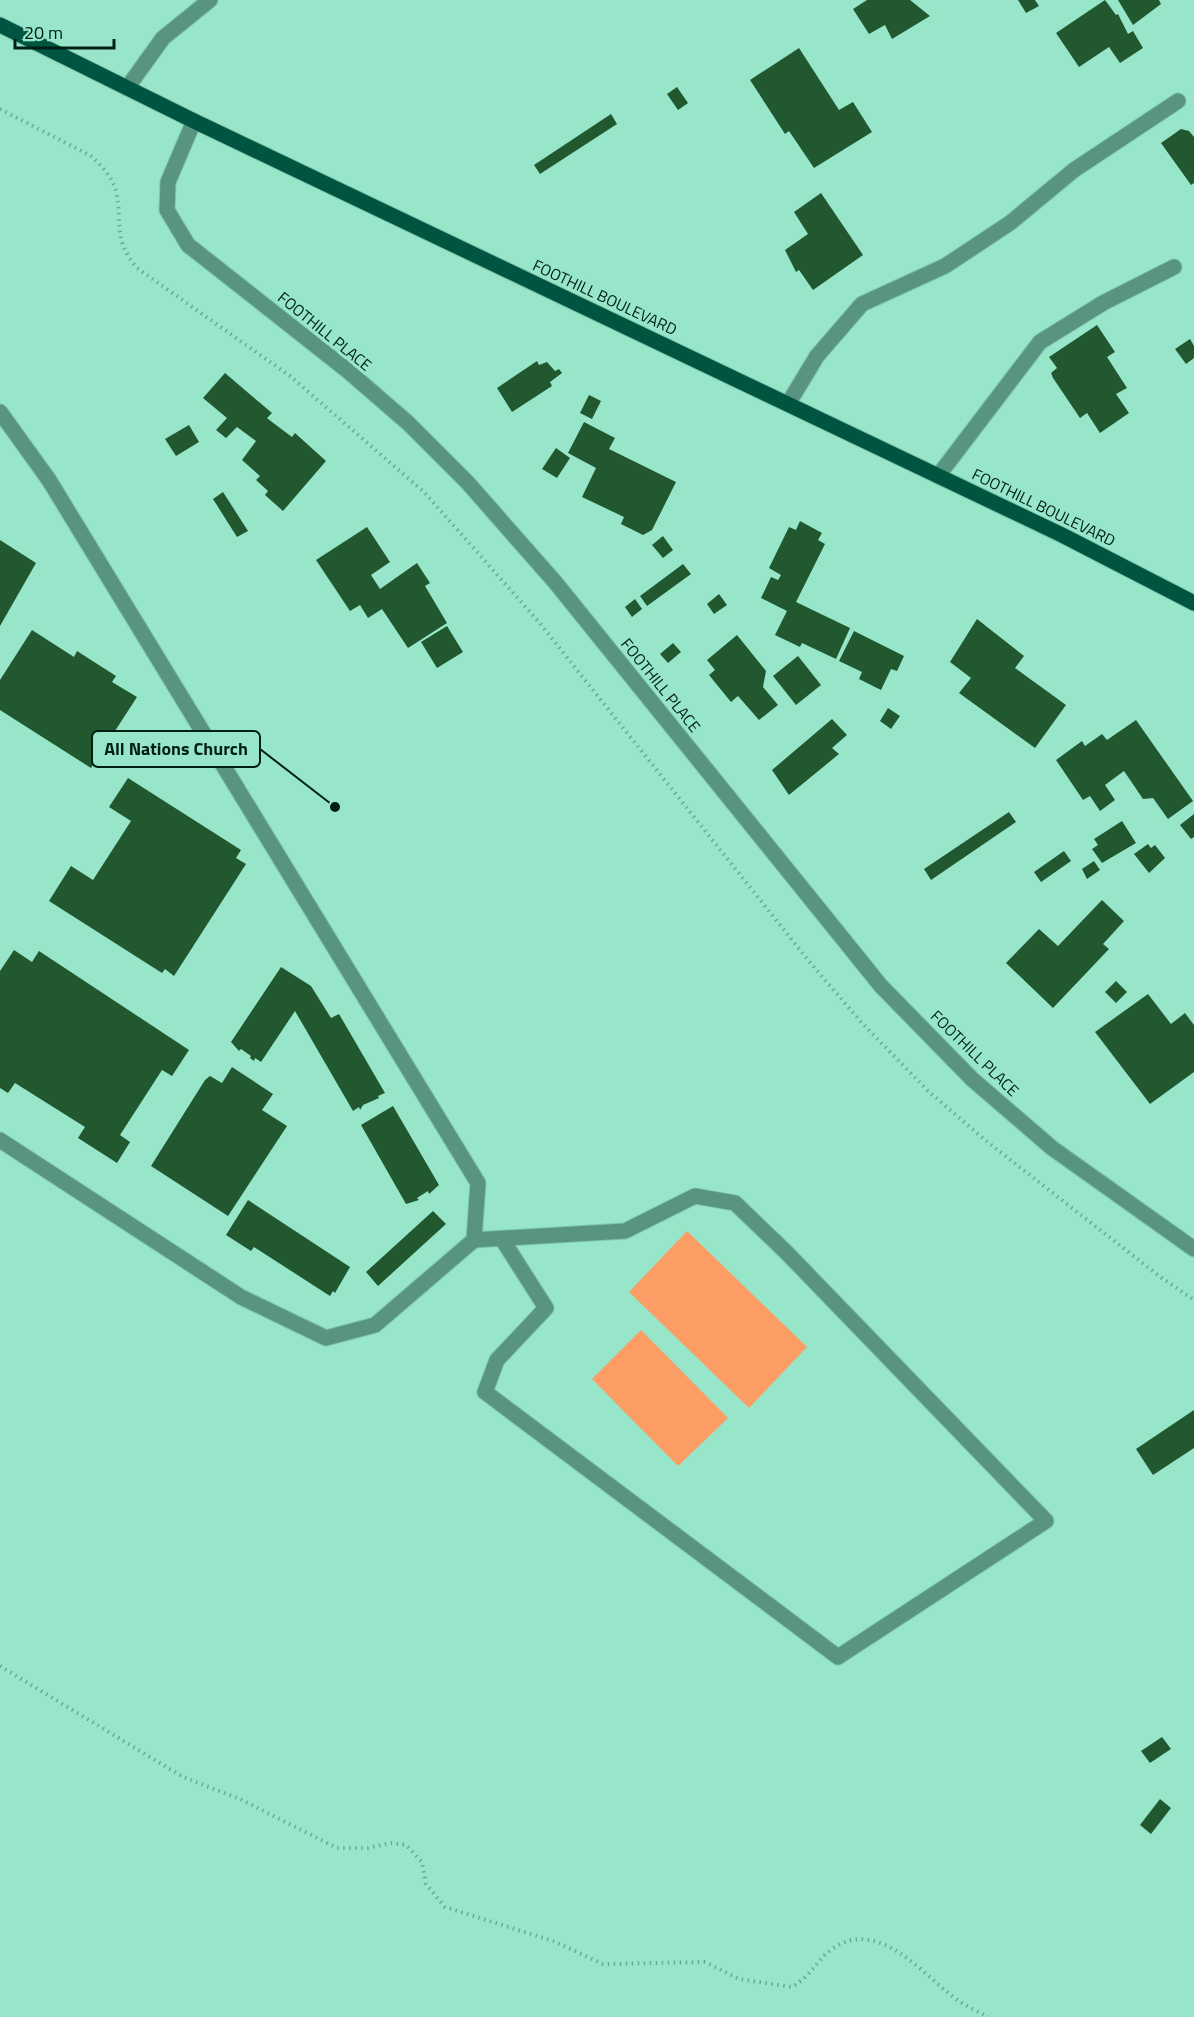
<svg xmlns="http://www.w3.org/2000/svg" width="1194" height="2017" font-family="'Titillium Web',sans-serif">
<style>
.pitch{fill:#fc9d65}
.building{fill:#215830}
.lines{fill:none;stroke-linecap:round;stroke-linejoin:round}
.service-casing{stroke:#7cc2aa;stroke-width:17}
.minor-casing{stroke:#7cc2aa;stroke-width:17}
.primary-casing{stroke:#7cc2aa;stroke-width:17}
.path{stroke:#69aa93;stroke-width:4;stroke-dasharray:1.5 4.5;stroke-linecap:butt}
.service{stroke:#58947f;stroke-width:15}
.minor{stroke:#58947f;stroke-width:15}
.primary{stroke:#005541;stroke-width:15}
.labels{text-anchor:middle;stroke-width:6;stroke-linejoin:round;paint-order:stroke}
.street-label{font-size:16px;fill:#002016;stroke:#97e6ca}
.leader{fill:none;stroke:#002016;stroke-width:2}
.callout-dot{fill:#002016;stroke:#97e6ca;stroke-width:2}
.callout{fill:#97e6ca;stroke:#002016;stroke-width:2}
.callout-label{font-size:18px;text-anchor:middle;font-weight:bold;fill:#002016}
</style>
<rect width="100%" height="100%" fill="#97e6ca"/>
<g class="pitch">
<path d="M687 1231 807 1347 749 1408 629 1292Z"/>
<path d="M641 1330 728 1418 678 1466 592 1379Z"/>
</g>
<g class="building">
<path d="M867 0H910L930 16 892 39 885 25 869 34 853 9Z"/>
<path d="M1018 0H1035L1039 6 1026 13Z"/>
<path d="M1105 0 1116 15 1118 14 1128 34 1133 31 1143 48 1120 63 1109 47 1079 67 1056 33Z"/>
<path d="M1118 0H1159L1161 4 1133 25Z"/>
<path d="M799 48 839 110 853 102 872 132 814 168 789 131 785 134 750 80Z"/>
<path d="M677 87 688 103 678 110 667 94Z"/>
<path d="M611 114 617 124 540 174 534 165Z"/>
<path d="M1181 129 1189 131 1194 137V183L1191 185 1161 143Z"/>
<path d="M821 193 863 255 813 290 799 270 796 272 785 250 808 234 794 212Z"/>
<path d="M1097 325 1115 352 1107 357 1127 388 1116 394 1129 413 1100 433 1087 413 1080 418 1053 378 1051 373 1057 368 1049 357Z"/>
<path d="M1190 339 1194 346V358L1186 364 1175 349Z"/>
<path d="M537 361 539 365 547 362 555 371 559 369 562 373 550 382 552 386 512 412 497 388Z"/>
<path d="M225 373 272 413 267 418 272 422 292 437 295 433 326 461 283 511 265 495 268 491 256 480 260 476 242 460 256 441 237 427 226 438 216 430 227 418 203 398Z"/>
<path d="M589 395 601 401 592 419 580 413Z"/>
<path d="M584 422 615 438 609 449 676 482 652 530 643 535 621 524 624 517 582 497 596 468 568 453Z"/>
<path d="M189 425 199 442 176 456 165 439Z"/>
<path d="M556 448 570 458 557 478 542 469Z"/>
<path d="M223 492 248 531 237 537 213 499Z"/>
<path d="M800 521 822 533 818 540 825 544 796 602 850 628 836 659 802 643 800 647 775 635 787 611 761 598 771 577 778 580 781 575 769 568 789 527 796 530Z"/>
<path d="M367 527 390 562 371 575 380 589 417 563 430 583 425 586 447 623 408 648 382 609 368 618 360 605 350 611 316 560Z"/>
<path d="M663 536 673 550 663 558 652 545Z"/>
<path d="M0 540 36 563 0 626Z"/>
<path d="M683 564 691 574 647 606 640 596Z"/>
<path d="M719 594 727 605 714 614 707 604Z"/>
<path d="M635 599 642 609 632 617 625 607Z"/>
<path d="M977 619 1024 656 1015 668 1066 705 1035 748 959 693 971 678 950 662Z"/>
<path d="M447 626 463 652 437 668 421 642Z"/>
<path d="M32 630 74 657 77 651 116 676 112 682 137 697 91 768 0 710V680Z"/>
<path d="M854 631 904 656 897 671 891 669 881 690 859 679 862 672 839 661Z"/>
<path d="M737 635 766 671 763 687 778 705 759 720 738 696 731 702 709 675 715 670 707 660Z"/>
<path d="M673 643 681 652 668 663 660 654Z"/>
<path d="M798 656 821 685 796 705 773 676Z"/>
<path d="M888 708 900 716 891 729 880 721Z"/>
<path d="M832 719 847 735 832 748 839 754 789 795 772 770Z"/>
<path d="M1136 720 1193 801 1168 819 1153 798 1143 799 1124 771 1105 785 1115 800 1100 811 1090 796 1083 800 1056 760 1082 741 1085 746 1102 734 1107 740Z"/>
<path d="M128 778 241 850 236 858 246 864 174 976 165 969 162 973 49 901 71 866 93 880 131 821 109 807Z"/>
<path d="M1009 812 1016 822 931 880 924 869Z"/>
<path d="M1194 814V837L1191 839 1180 825Z"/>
<path d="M1122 821 1136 843 1102 863 1092 849 1098 845 1094 839Z"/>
<path d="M1148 844 1151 848 1155 845 1165 858 1149 873 1134 854Z"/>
<path d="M1064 851 1071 861 1041 882 1034 872Z"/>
<path d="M1094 861 1100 870 1087 879 1082 869Z"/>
<path d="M1102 900 1124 921 1103 944 1109 949 1053 1008 1006 963 1039 929 1058 946Z"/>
<path d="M14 950 32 962 39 951 189 1050 172 1076 162 1070 120 1135 130 1142 117 1163 78 1138 85 1127 15 1083 8 1093 0 1088V971Z"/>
<path d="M281 967 311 986 331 1018 339 1014 385 1093 378 1096 379 1098 363 1105 360 1110 359 1107 353 1111 295 1011 261 1062 255 1058 254 1061 250 1058 251 1056 241 1049 239 1051 231 1042Z"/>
<path d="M1116 981 1127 992 1116 1003 1105 992Z"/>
<path d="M1148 994 1171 1024 1185 1013 1194 1025V1072L1150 1104 1095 1032Z"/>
<path d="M232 1067 273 1094 262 1110 287 1126 228 1216 151 1166 205 1080 210 1076 222 1083Z"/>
<path d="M393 1106 439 1185 429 1194 428 1191 417 1198 419 1200 406 1204 361 1125Z"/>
<path d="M248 1200 350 1267 335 1293 333 1291 330 1296 254 1247 251 1251 226 1235Z"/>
<path d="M433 1211 446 1224 378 1286 366 1272Z"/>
<path d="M1194 1410V1448L1153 1475 1136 1449Z"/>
<path d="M1162 1737 1171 1749 1150 1763 1141 1751Z"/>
<path d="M1160 1799 1171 1808 1151 1834 1140 1825Z"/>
</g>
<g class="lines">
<g class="service-casing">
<g id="service">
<path d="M127 88 163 38 210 0"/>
<path d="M788 404 817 356 862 304 945 266 1010 223 1074 170 1178 101"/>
<path d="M0 412 49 480 478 1183 474 1240 375 1325 326 1338 241 1297 0 1140"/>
<path d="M938 476 1040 342 1103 303 1174 267"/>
<path d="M474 1240 625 1231 695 1196 735 1203 787 1253 1046 1521 838 1657 485 1392 497 1360 546 1308 502 1239"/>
</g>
</g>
<g class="minor-casing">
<path id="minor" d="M194 121 168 182 167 210 188 245 348 371 408 423 468 483 555 582 881 986 972 1079 1052 1148 1194 1249"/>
</g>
<g class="primary-casing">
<path id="primary" d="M0 25 194 121 1062 535 1194 603"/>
</g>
<g class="path">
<path d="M0 109 91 156C101 165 113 178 116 191 123 224 112 238 137 268L290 376 424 492 538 621 808 960 862 1023 928 1091 985 1140 1159 1276 1194 1300"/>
<path d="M0 1666 183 1777 240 1799 337 1848H368L391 1843 406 1845 422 1862 426 1884 445 1907 553 1941 603 1964 705 1962 739 1979 792 1987C812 1975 817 1960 832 1949 880 1915 926 1979 959 2001 968 2007 979 2012 988 2017"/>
</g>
<use href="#service" class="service"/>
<use href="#minor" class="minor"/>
<use href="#primary" class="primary"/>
</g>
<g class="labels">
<g class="street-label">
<text transform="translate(605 297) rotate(25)" y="6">FOOTHILL BOULEVARD</text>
<text transform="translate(325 331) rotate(39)" y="6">FOOTHILL PLACE</text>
<text transform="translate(1044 507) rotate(26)" y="6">FOOTHILL BOULEVARD</text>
<text transform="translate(661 685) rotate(51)" y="6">FOOTHILL PLACE</text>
<text transform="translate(975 1053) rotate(44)" y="6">FOOTHILL PLACE</text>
</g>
</g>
<path class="leader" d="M335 807L260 749"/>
<circle class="callout-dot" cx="335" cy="807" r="6"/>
<rect class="callout" x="92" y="731" width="168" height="36" rx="6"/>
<g class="callout-label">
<text x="176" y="755">All Nations Church</text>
</g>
<path d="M15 39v9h99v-9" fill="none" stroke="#002016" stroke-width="3"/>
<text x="24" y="39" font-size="18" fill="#002016" stroke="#97e6ca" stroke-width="4.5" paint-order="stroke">20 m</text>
</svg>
